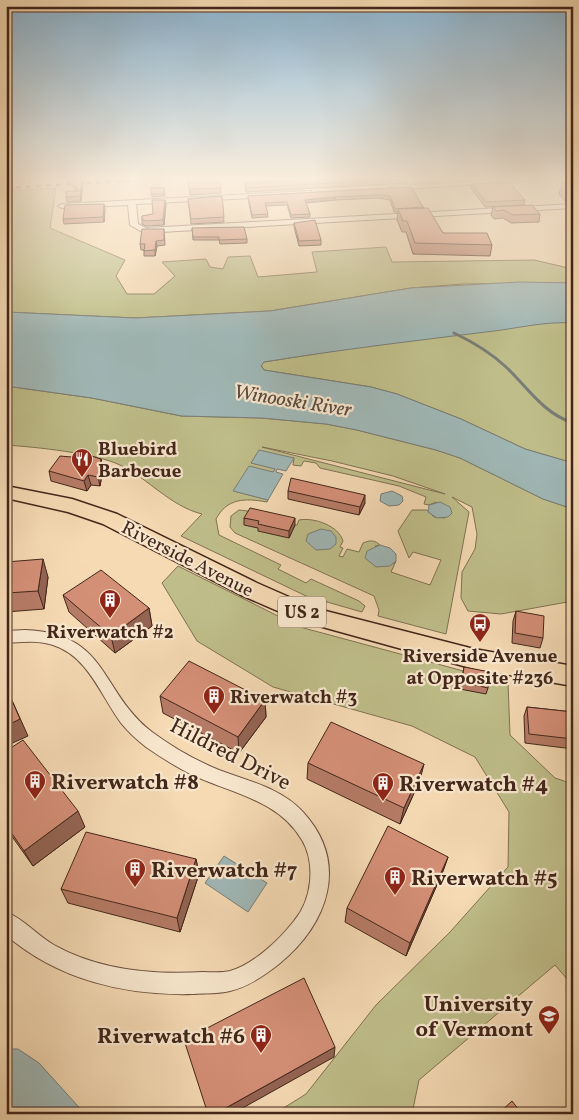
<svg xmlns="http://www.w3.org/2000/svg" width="579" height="1120" font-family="Vollkorn,serif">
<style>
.green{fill:#bfbe8a;stroke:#807252;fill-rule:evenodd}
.water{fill:#a0b8b7;stroke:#7a7e78}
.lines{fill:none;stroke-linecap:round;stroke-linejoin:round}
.stream{stroke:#7a7e78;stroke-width:3}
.minor-casing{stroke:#6f5340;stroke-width:2}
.primary-casing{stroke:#42261a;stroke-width:3}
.minor{fill:#f8e7ce;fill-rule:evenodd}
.primary{fill:#f5dab4;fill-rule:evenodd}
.rail{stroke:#42261a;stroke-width:2.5;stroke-dasharray:5 5;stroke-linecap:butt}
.wall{fill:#b67b66;stroke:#42261a}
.shaded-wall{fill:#946453;stroke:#42261a}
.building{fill:#d48f77;stroke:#42261a}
.labels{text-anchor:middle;stroke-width:4.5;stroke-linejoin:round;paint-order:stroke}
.shield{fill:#f8e7ce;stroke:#796050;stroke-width:1}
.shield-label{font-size:18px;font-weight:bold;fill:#42261a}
.poi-label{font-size:19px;font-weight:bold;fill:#42261a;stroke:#f8e7ce;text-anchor:start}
.street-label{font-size:19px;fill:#42261a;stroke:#f8e7ce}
.water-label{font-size:20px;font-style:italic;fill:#5a4a41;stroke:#f8e7ce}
.near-street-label{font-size:22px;fill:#42261a;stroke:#f8e7ce}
.near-poi-label{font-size:22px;font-weight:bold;fill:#42261a;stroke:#f8e7ce;text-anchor:start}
</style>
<rect width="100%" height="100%" fill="#f5dab4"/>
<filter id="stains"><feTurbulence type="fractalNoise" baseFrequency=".004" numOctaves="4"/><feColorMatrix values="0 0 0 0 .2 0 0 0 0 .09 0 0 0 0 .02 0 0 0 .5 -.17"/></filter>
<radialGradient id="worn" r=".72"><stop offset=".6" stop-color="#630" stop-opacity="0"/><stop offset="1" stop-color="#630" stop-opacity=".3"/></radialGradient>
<g class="green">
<path d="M56 188 50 228 125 260 116 276 127 294H154L175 276 162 262 206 259 210 267 223 269 228 257 250 256 258 277 317 272 312 252 386 247 392 262 534 260 573 269V283L463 284 411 288 270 311 135 318 6 312V191Z"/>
<path d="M555 322 573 323V463L525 449 461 419 397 394 371 387 264 370 261 365 264 362 364 346Z"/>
<path d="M6 386 92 398 181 416 262 418 326 424 357 430 436 450 460 458 543 499 573 509V601L501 614 468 611 461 598 462 572 475 549 477 534 472 507 452 497 469 512 446 634 378 616 379 610 374 596 235 533 230 527 231 516 239 510 248 511 250 514 245 525 259 528 297 525 299 520C314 517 339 526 343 541L340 547 343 548 339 556 343 557 347 549 359 552 363 543C370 540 375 540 380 545L375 546 394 564 396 561 391 572 430 585 441 560 413 552 409 558 398 531 412 510H427L434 517 445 518 436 502 429 505 424 504 426 497 399 486 320 468 316 463 304 461 301 466 293 465 294 458 251 463 276 468 273 472 234 491 268 500 267 502C245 498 227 498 216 519L219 535 281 565 278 569 306 583 311 579 359 601 365 606 362 612 306 596 181 536 202 514C170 506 149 479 120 465 95 453 35 447 6 445ZM262 447 332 461 393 476 445 494Z"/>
<path d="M178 566 300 627 508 683 510 735 555 778 573 784V986L555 965 419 1080 412 1114H274L306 1094 376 1005 450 932 508 867 509 812 475 757 412 726 273 687 197 641 162 583Z"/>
</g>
<g class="water">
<path d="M520 282 573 283V323C544 321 515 329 486 332 412 341 338 350 264 362L261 366 264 370 371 387 397 394 461 419 525 449 573 463V509L543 499 460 458 436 450 357 430 326 424 262 418 182 416 92 398 6 386V312L135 318 270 311 411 288Z"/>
<path d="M259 450 294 458 286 471 277 469 276 472 283 474 268 500 233 491 249 466 273 472 275 469 251 463Z"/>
<path d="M392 491 402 496 403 501 399 505 389 506 380 501 381 494Z"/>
<path d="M440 502 450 507 452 513 448 517 437 518 428 512 429 505Z"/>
<path d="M321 529 331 531 336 537V544L330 549 316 550 306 541 308 534Z"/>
<path d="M380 545 390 548 396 554V561L390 566 376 567 365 558 367 551Z"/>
<path d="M224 856 267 883 248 912 205 883Z"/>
<path d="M6 1049H18L39 1063 85 1114H6Z"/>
</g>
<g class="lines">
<path class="stream" d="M454 333C473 342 490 352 506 367 528 388 543 413 573 423"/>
<g class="minor-casing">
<g id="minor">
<path d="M494 180H544L392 190 388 188 392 186Z"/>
<path d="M308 191H311V195L136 204 138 224 146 228 573 204V208L144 233 130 225 128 205 62 208 58 206 62 204Z"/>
<path d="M25 630C109 633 99 691 152 732 172 747 195 760 219 770 248 781 281 788 303 812 350 863 328 924 279 964 265 975 248 987 230 991 218 994 205 993 193 994 126 996 58 980 6 935V912C24 919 38 936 54 945 99 970 152 975 203 972 212 972 221 973 230 971 254 964 279 940 294 921 312 900 316 864 302 840 279 801 235 794 197 777 179 769 162 758 146 747 137 740 128 732 121 723 101 696 88 656 53 645 38 640 22 642 6 643V631Z"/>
</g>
</g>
<g class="primary-casing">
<path id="primary" d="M6 486 72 499 117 514 257 583 314 608 474 649 573 666V686L474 669 301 621 241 595 103 524 68 512 6 498Z"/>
</g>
<use href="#minor" class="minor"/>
<use href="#primary" class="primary"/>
<path class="rail" d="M6 188 137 180"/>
</g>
<g class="wall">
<path d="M67 180H83V183L81 201 67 202 66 197 76 191Z"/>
<path d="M188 180 220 182 221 193 190 195Z"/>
<path d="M299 180H407V183L246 192 245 187V183Z"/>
<path d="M562 183 573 185V216L568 210 570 203 566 202 559 194Z"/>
<path d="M472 184 525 200 524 205 485 207 471 188Z"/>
<path d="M411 187 423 207 443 233 492 245 490 256 413 254 406 232H402L397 220 398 212H394L390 200 379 198 335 200 306 203 310 214V217L291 218 287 205 266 206 268 217 252 218 248 199V196Z"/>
<path d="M151 188H164L165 196 152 197Z"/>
<path d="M222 196 224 222 191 224 188 199Z"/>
<path d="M165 200 166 204 164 225 146 226 142 224V216L153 214Z"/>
<path d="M493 207 540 214 539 222 511 223 503 218 494 219 491 215Z"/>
<path d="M105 209 104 222 64 224 63 219Z"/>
<path d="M294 223 321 240V245L299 246 294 227Z"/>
<path d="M192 228 247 239V243L220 244 219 240H193Z"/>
<path d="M164 229 165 245 157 246 155 256H144V250H141L140 244Z"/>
<path d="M101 459 103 469 100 486 91 485 87 491 51 481 49 471Z"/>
<path d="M288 491 365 503 359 515 288 499Z"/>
<path d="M244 518 295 525 289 538 258 531V528L244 525Z"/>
<path d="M6 562 48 577 44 609 6 612Z"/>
<path d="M63 595 149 608 152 626 115 653 69 612Z"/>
<path d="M516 611 543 638 540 648 512 643 513 621Z"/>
<path d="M464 667 488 688 486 694 460 689Z"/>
<path d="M160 696 265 700 266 717 239 753 163 713Z"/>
<path d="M527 707 573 712V749L525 743 524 716Z"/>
<path d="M6 751 85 827 33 866 6 828Z"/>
<path d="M308 763 420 780 400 824 307 779Z"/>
<path d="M448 857 443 871 406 956 345 922 347 908Z"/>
<path d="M196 859 199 874 180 932 68 903 61 889Z"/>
</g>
<g class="shaded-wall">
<path d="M82 180H83V183L81 201 80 196Z"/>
<path d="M335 197V200L305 203V200Z"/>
<path d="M165 200 166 204 164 225 163 220Z"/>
<path d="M104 204 105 209 104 222 103 217Z"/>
<path d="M156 241 157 246 155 256V250Z"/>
<path d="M101 459 103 469 100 486 98 477Z"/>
<path d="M88 475 91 485 87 491 84 481Z"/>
<path d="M365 495V503L359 515 360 507Z"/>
<path d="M295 518V525L289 538V531Z"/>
<path d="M43 559 48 577 44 609 38 591Z"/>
<path d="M149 608 152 626 115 653 111 636Z"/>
<path d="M6 687 28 736 6 746Z"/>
<path d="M265 700 266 717 239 753 238 737Z"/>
<path d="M424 764 420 780 400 824 404 808Z"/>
<path d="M78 811 85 827 33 866 24 851Z"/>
<path d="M448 857 443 871 406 956 410 943Z"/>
<path d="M196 859 199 874 180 932 177 918Z"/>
<path d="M335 1047 334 1057 232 1114H215Z"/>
</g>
<g class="building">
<path d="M70 180H82L80 196 66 197V191H79Z"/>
<path d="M188 180H215V182H220L221 188 189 189Z"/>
<path d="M299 180H387L246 188 245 183Z"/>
<path d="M509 182 525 200 486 202 472 184Z"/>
<path d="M562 183 573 185V192L569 191Z"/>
<path d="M411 187 423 207 395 209 390 196 379 195 335 197 305 200 310 214 291 215 287 202 265 203 268 214 252 215 248 196Z"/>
<rect x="151" y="188" width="13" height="6"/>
<path d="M222 196 224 217 191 219 188 199Z"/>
<path d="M152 200H165L163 220 146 221 142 219V216L153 214Z"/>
<path d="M104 204 103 217 63 219 65 205Z"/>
<path d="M532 205 540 214 513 215 504 210 496 211 493 207Z"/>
<path d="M428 208 443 233H487L492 245 415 243 407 221H403L398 209Z"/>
<path d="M315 220 321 240 299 241 294 223Z"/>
<path d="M244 227 247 239 219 240V237H193L192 228Z"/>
<path d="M142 229H164V240L156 241 155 250 144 251 145 244H140Z"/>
<path d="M85 454 101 459 98 477 88 475 84 481 49 471 60 456 83 458Z"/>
<path d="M291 478 365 495 360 507 288 491Z"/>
<path d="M250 508 295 518 289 531 258 524 259 521 244 518Z"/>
<path d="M43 559 38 591 6 593V562Z"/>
<path d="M101 570 149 608 111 636 63 595Z"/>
<path d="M516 611 544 616 543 638 515 633Z"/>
<path d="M189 661 265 700 238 737 160 696Z"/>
<path d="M464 667 490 672 488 688 462 682Z"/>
<path d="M6 687 20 719 6 726Z"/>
<path d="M527 707 573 712V739L529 734Z"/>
<path d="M331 722 424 764 404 808 308 763Z"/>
<path d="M23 740 78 811 24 851 6 825V751Z"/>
<path d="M388 826 448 857 410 943 347 908Z"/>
<path d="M86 832 196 859 177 918 61 889Z"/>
<path d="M304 978 335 1047 215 1114H208L184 1040Z"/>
<path d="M512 1101 522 1114H498Z"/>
</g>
<linearGradient id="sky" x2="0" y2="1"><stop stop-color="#8bb6d4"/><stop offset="0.53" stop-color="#faeedd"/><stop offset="1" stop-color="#faeedd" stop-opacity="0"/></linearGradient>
<rect width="579" height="337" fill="url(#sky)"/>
<defs>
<g id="restaurant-pin" transform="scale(1.125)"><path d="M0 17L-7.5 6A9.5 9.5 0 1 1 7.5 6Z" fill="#8f2418" stroke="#f8e7ce"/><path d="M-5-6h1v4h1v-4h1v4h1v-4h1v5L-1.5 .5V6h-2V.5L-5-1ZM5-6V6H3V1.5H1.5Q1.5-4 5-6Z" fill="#fff"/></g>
<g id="building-pin" transform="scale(1.125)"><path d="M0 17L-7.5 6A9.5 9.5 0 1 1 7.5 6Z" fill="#8f2418" stroke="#f8e7ce"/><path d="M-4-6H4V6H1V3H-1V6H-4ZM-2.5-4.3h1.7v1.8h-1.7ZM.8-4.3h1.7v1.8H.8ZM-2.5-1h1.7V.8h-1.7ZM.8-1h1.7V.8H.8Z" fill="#fff"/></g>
<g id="bus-pin" transform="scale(1.125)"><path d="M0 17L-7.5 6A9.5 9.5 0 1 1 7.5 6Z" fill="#8f2418" stroke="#f8e7ce"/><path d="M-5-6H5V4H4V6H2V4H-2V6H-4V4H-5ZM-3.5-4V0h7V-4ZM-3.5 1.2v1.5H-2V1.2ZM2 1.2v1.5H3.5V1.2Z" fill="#fff"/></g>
<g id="university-pin" transform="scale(1.125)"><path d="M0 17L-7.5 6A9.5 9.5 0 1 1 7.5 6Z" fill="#8f2418" stroke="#f8e7ce"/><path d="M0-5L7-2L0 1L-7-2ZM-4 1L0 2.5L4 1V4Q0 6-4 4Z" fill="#fff"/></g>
</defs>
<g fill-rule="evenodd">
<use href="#restaurant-pin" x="82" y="459"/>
<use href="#building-pin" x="110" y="600"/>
<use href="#bus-pin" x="480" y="624"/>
<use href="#building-pin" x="214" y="696"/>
<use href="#building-pin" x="35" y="781"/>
<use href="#building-pin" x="383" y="783"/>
<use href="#building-pin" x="135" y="869"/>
<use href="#building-pin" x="395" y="877"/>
<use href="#university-pin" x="549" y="1016"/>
<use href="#building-pin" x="261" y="1035"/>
</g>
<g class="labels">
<rect class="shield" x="278" y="596.5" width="48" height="31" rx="4"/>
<g class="shield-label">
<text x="302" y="618">US 2</text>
</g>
<g class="poi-label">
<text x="98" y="455">Bluebird<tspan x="98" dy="22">Barbecue</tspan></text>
<text x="110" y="638" text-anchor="middle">Riverwatch #2</text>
<text x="480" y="662" text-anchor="middle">Riverside Avenue<tspan x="480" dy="22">at Opposite #236</tspan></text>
<text x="230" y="703">Riverwatch #3</text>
</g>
<g class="street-label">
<text transform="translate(188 558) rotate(27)" y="7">Riverside Avenue</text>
</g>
<g class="water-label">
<text transform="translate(293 400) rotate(9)" y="7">Winooski River</text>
</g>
<g class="near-street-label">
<text transform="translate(231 753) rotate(27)" y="8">Hildred Drive</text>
</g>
<g class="near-poi-label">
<text x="51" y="789">Riverwatch #8</text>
<text x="399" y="791">Riverwatch #4</text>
<text x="151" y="877">Riverwatch #7</text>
<text x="411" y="885">Riverwatch #5</text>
<text x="533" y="1011" text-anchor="end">University<tspan x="533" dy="25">of Vermont</tspan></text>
<text x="245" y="1043" text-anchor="end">Riverwatch #6</text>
</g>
</g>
<rect width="579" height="1120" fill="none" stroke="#f5dab4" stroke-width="25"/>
<rect x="8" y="8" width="564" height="1105" fill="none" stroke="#42261a" stroke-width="2.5"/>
<rect x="12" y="12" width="554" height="1095" fill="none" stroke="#42261a"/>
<rect width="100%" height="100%" filter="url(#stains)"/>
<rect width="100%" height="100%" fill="url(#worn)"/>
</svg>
